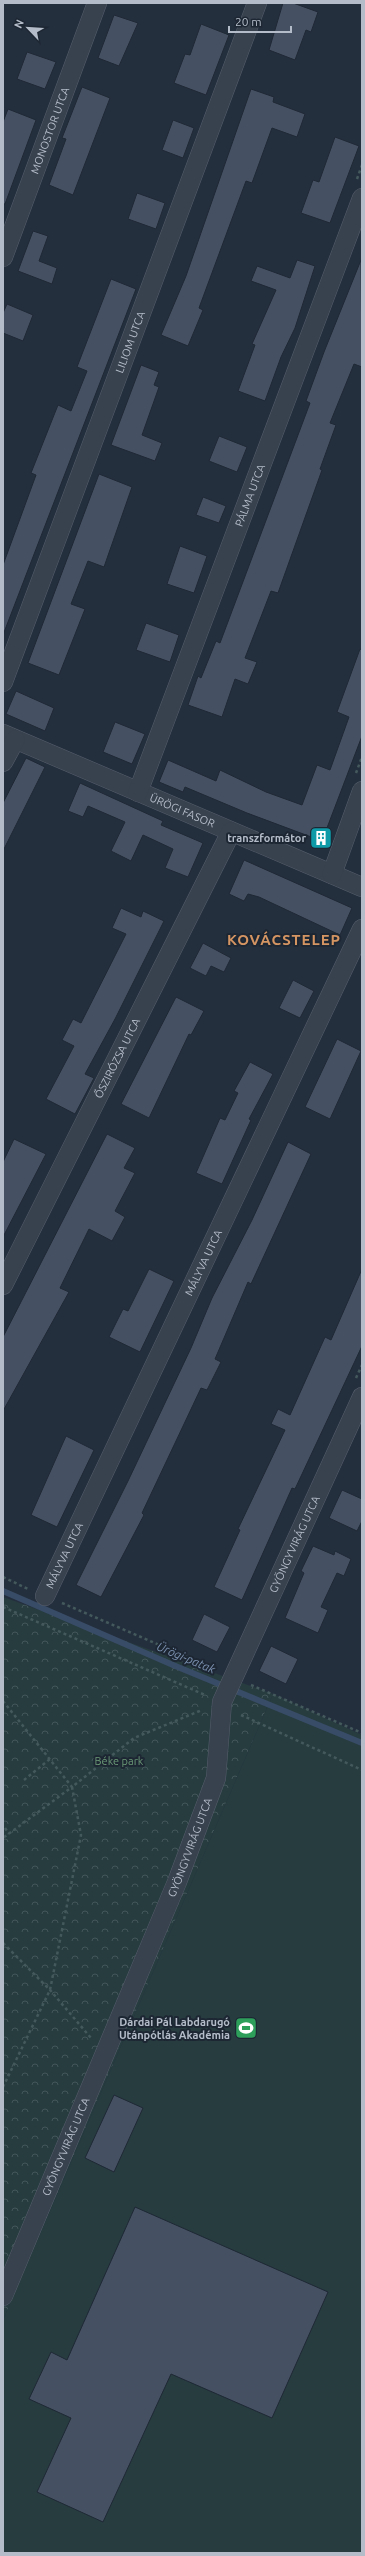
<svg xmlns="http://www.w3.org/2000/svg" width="365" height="2556" font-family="Ubuntu,sans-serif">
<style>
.park{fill:url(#park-crowns)}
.pitch{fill:#263c3f}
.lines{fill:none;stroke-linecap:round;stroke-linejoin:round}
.stream{stroke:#394c67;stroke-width:6}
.building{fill:#455162;stroke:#1f2835}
.street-casing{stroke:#565f6c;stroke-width:20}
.path{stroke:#44595c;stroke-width:2.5;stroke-dasharray:3 3;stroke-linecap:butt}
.street{stroke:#38414e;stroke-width:19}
.labels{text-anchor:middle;stroke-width:4;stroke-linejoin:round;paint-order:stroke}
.street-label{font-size:11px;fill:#b4bcc9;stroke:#1d2633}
.poi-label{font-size:11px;font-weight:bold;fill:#b4bcc9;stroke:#1d2633;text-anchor:end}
.park-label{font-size:11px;fill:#6b9a76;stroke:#1d2633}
.water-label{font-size:12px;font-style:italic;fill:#7c92b1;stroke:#1d2633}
.district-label{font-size:15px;font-weight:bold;letter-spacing:1px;fill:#d59563;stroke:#1d2633}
</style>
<defs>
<pattern id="park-crowns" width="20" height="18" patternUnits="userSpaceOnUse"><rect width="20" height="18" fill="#263c3f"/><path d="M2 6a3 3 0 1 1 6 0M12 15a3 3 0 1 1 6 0" fill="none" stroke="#435659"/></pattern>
</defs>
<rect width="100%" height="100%" fill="#242f3e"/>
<path class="park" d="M3 1597 273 1694 3 2320Z"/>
<path class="pitch" d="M273 1694 362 1735V2553H3V2320Z"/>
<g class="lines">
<path class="stream" d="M3 1591 173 1665 362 1743"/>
</g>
<g class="building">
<path d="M283 3H293L318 12 311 32 306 30 295 60 269 50Z"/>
<path d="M114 15 138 23 119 66 98 58Z"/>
<path d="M201 24 229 35 206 95 174 83 185 54 190 55Z"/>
<path d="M27 52 56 62 45 89 17 79Z"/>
<path d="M82 87 110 98 73 195 49 185 66 139 62 138Z"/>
<path d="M251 89 274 97 273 102 305 114 297 137 272 128 252 183 246 181 199 308 203 310 188 346 161 335 186 276Z"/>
<path d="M8 109 36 120 5 204H3V122Z"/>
<path d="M173 120 194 128 183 158 162 150Z"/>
<path d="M335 137 359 146 330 223 301 213 313 180 319 182Z"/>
<path d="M137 193 165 203 156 229 128 219Z"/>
<path d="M33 231 48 236 39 261 57 268 52 284 18 271Z"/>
<path d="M297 260 315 266 295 328 281 357 265 401 238 391 255 345 252 344 276 290 251 281 257 266 290 278Z"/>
<path d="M361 260 362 367 354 364 330 423 336 425 320 469 322 470 278 593 271 591 245 658 257 662 248 684 235 679 222 717 188 705 198 676 201 678 216 641 220 643 310 403 306 401 324 352Z"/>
<path d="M111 279 136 289 3 635V565L36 475 31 473 58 405 71 411 87 371 77 367Z"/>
<path d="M7 304 33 315 23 341 3 333V313Z"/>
<path d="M141 365 159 372 154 385 159 387 142 435 162 443 155 461 111 445Z"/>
<path d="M219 436 247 447 237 472 209 461Z"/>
<path d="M99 474 132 487 104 567 88 561 71 604 85 609 59 675 28 663Z"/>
<path d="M203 497 226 506 219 523 196 515Z"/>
<path d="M180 546 207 556 194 593 167 584Z"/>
<path d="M146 623 179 635 170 662 136 650Z"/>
<path d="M360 649 362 650V736L322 841 247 813 185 787 183 792 159 782 168 760 216 781 220 770 266 792 302 805 317 765 330 770 349 717 337 712Z"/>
<path d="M16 691 54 708 45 731 6 714Z"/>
<path d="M115 722 145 734 132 764 103 752Z"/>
<path d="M26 758 45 767 3 851V803Z"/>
<path d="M80 783 163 821 161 825 203 843 188 877 165 868 173 849 143 835 131 861 111 851 125 822 88 806 83 817 68 811Z"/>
<path d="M244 860 352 908 340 935 259 897 248 894 244 901 229 894Z"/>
<path d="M121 908 141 917 143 911 164 921 115 1019 85 1074 94 1078 75 1114 46 1099 74 1046 62 1040 73 1019 81 1023 126 934 112 928Z"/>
<path d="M203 943 231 958 224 972 211 966 206 976 190 968Z"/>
<path d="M293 980 314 991 300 1018 279 1008Z"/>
<path d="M176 997 204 1011 191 1035 189 1034 149 1118 121 1104Z"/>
<path d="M337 1039 361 1051 330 1119 305 1107Z"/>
<path d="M250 1062 273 1074 249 1119 251 1120 222 1184 196 1173 220 1118 225 1120 238 1093 234 1091Z"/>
<path d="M107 1134 135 1148 124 1168 135 1173 115 1211 125 1217 112 1241 89 1229 60 1288 69 1292 3 1411V1337Z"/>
<path d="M14 1139 46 1154 3 1237V1162Z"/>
<path d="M288 1142 311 1154 251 1284 248 1282 215 1359 221 1362 207 1390 201 1388 142 1513 144 1515 101 1597 76 1585 128 1481 191 1348 212 1298 252 1220Z"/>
<path d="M149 1269 174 1281 140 1352 109 1337 123 1309 128 1311Z"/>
<path d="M362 1269V1346L295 1489 292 1488 242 1600 214 1587 240 1530 238 1529 285 1430 271 1424 278 1409 290 1415 325 1337 331 1340Z"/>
<path d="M66 1436 94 1450 57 1527 31 1515Z"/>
<path d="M342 1490 362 1499V1521L357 1531 329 1518Z"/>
<path d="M313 1546 334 1555 335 1551 351 1559 344 1576 337 1573 321 1607 328 1610 318 1633 285 1618 304 1573 301 1571Z"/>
<path d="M204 1614 230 1627 217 1652 192 1640Z"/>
<path d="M271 1646 298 1659 286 1684 259 1671Z"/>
<path d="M114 2095 143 2108 114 2172 85 2158Z"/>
<path d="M135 2207 328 2292 272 2418 171 2374 103 2522 37 2492 71 2418 29 2399 51 2352 67 2360Z"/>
</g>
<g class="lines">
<g class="street-casing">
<g id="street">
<path id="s1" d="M3 257 97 3"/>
<path id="s2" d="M3 682 257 3"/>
<path id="s3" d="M3 734 362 887"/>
<path d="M3 762 15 740"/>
<path id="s4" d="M138 792 362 198"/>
<path d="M332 874 362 791"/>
<path id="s5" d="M3 1285 231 832"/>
<path id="s6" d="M45 1596 362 929"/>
<path id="s7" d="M3 2296 177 1882 216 1778 222 1702 362 1397"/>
</g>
</g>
<g class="path">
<path d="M357 179 362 165"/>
<path d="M356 773 362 757"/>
<path d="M356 1378 362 1365"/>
<path d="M3 1577 28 1589"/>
<path d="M62 1603 215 1669"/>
<path d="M3 1607 205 1695"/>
<path d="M251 1685 362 1733"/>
<path d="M3 1701 72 1787 3 1838"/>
<path d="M241 1715 362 1770"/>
<path d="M24 1780 50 1759"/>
<path d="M5 1828 9 1834"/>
<path d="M3 1943 50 1990 91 2038"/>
<path d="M3 2087 50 1990 81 1835 72 1787 134 1738 202 1710"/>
</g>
<use href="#street" class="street"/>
</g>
<defs>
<g id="building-square" transform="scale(1.15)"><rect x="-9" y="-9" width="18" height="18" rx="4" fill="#0f9aa8" stroke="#1d2633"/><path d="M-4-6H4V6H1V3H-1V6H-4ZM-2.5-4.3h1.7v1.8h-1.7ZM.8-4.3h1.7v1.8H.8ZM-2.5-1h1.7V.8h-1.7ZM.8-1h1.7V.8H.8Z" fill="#fff"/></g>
<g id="stadium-square" transform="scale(1.15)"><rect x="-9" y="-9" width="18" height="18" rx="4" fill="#2e9e5b" stroke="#1d2633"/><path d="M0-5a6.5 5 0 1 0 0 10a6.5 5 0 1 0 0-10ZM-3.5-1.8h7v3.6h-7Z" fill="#fff"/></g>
</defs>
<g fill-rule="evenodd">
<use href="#building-square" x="321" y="838"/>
<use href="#stadium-square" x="246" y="2028"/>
</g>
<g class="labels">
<g class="street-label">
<text dy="4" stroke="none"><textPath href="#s1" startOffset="135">MONOSTOR UTCA</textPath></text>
<text dy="4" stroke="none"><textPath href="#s2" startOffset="363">LILIOM UTCA</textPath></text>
<text dy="4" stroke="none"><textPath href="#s4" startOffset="317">PÁLMA UTCA</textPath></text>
<text dy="4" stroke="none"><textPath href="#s3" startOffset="195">ÜRÖGI FASOR</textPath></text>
<text dy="4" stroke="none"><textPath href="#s5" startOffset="254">ŐSZIRÓZSA UTCA</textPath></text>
<text dy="4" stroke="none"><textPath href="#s6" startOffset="369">MÁLYVA UTCA</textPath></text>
<text dy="4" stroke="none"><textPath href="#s7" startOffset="810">GYÖNGYVIRÁG UTCA</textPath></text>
<text dy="4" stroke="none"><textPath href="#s6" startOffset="45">MÁLYVA UTCA</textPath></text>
<text dy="4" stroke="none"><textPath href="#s7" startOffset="486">GYÖNGYVIRÁG UTCA</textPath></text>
<text dy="4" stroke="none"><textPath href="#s7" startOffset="162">GYÖNGYVIRÁG UTCA</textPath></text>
</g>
<g class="poi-label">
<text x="306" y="842">transzformátor</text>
<text x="230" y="2026">Dárdai Pál Labdarugó<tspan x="230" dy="13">Utánpótlás Akadémia</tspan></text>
</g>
<g class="park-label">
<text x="119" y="1765">Béke park</text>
</g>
<g class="water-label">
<text transform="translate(186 1658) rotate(23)" y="4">Ürögi-patak</text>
</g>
<g class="district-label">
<text x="284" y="945">KOVÁCSTELEP</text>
</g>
</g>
<rect width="365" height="2556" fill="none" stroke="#b4bcc9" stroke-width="8"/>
<g transform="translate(28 28) rotate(295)" stroke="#1d2633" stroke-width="3" paint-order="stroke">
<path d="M0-3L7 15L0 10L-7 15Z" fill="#b4bcc9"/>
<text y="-6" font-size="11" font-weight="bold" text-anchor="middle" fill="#b4bcc9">N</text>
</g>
<path d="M229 26v6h62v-6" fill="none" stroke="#b4bcc9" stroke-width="2"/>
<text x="235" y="26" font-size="12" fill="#b4bcc9" stroke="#1d2633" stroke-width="3" paint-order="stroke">20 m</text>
</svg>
